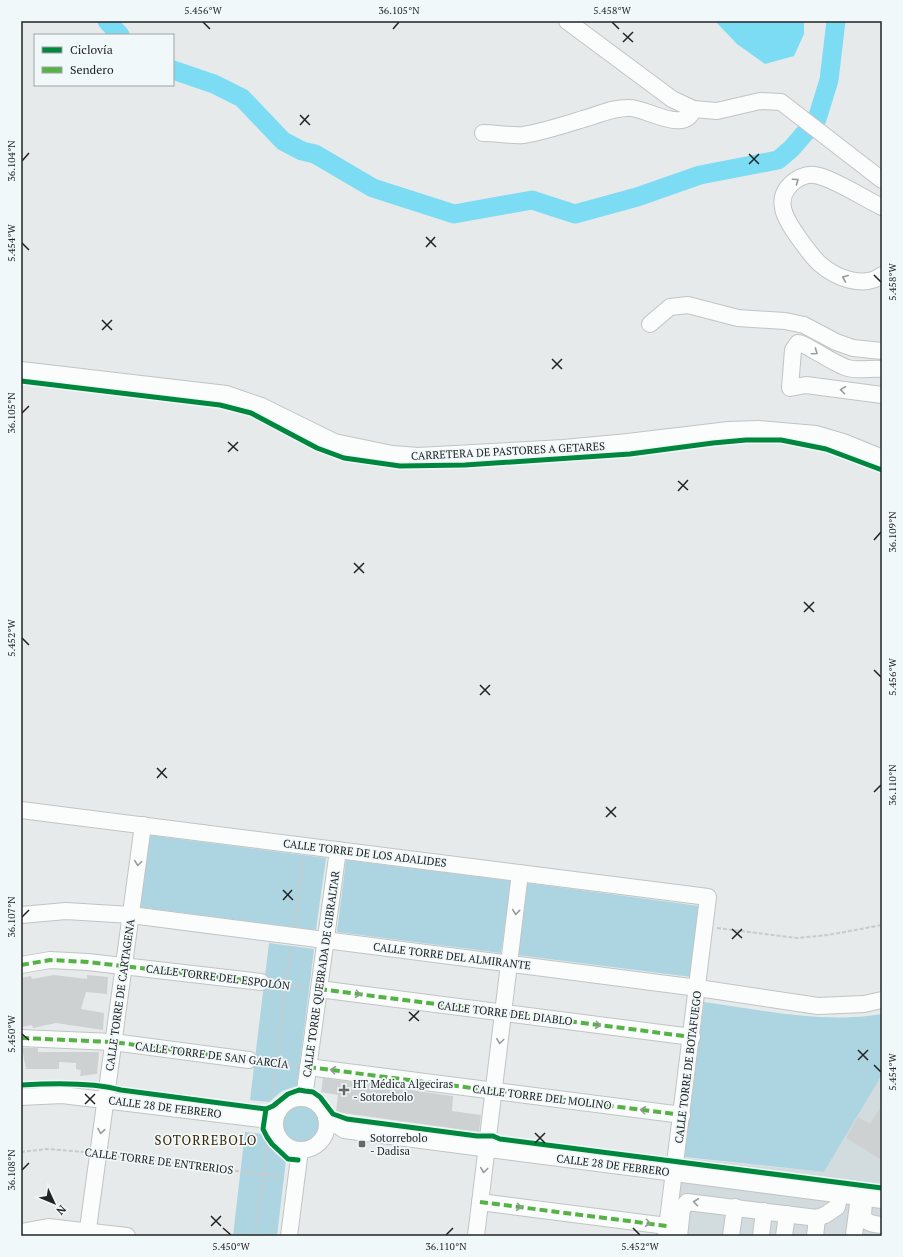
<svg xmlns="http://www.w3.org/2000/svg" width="903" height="1257" font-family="'PT Serif',serif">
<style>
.built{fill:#d2dbde}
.green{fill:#add5e1}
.water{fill:#7cdcf3}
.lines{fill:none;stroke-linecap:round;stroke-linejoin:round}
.river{stroke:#7cdcf3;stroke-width:19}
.building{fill:#ced1d2}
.minor-casing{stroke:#c1c4c4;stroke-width:18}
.major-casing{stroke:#c1c4c4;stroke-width:22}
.path{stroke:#cacacb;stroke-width:2;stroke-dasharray:4 2;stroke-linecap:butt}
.minor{stroke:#fbfcfc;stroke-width:16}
.major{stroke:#fbfcfc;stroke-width:20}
.quiet{stroke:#55b245;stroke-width:4;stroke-dasharray:8 4;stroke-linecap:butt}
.cycleway-casing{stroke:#f1f8fa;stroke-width:8}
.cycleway{stroke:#00873e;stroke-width:5}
.oneway{stroke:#999a9b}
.ticks{fill:none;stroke:#212324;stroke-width:1.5}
.poi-dot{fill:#66696a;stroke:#f1f8fa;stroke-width:1.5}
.labels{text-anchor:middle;stroke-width:3.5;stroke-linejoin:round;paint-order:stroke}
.street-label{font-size:11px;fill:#212324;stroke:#f1f8fa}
.poi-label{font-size:11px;fill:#212324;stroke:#f1f8fa;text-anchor:start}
.quarter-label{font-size:13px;letter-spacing:1px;fill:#3e2403;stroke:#f1f8fa}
.neatline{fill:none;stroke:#212324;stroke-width:1.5}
.ticks-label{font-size:10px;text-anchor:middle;fill:#212324}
</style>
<rect width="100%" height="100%" fill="#e6eaeb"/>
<path class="built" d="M882 1075V1236H666L676 1157 824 1172Z"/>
<g class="green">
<path d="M148 835 326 858 316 930 138 907Z"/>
<path d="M346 860 511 881 501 953 337 932Z"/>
<path d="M527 883 700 906 691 977 517 955Z"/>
<path d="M269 943 314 949 297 1086 282 1091 269 1102 250 1100Z"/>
<path d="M704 1002C763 1010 823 1024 882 1014V1075L824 1172 684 1157Z"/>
<circle cx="302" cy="1123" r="20"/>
<path d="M245 1132 263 1134 276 1151 286 1160 277 1236H233Z"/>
</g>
<path class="water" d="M715 21H804V34L794 56 765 64 737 44Z"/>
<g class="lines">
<g class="river">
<path d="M107 21 120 35"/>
<path d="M173 70 214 84 242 98 283 141 302 151 315 154 373 188 454 214 532 200 575 214 637 197 700 175 778 160 791 149 817 119 829 80 836 21"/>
</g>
</g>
<g class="building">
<path d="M54 975 87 979V975L108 977 107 994 86 992 81 1009 104 1013 103 1030 56 1023 33 1028 32 1025 21 1027V978L31 976 32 979Z"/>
<path d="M22 1048H38V1052H99L97 1074 80 1076 81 1070 76 1069V1063L59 1062V1069H26Z"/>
<path d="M323 1078 453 1096 452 1111 481 1115 479 1132 336 1112 338 1095 321 1092Z"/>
<path d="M882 1105V1160L846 1138 858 1117 870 1124Z"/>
</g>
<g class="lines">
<g class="minor-casing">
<g id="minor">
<path d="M567 21 672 99 693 109 717 111 760 101 781 102 882 180"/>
<path d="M483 133C496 133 511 136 523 135 543 132 564 125 583 119 599 115 613 107 630 108 646 108 686 135 693 109"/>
<path d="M882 207C863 198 838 181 819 176 811 173 802 176 796 180 770 198 787 222 801 241 807 249 813 258 820 264 836 278 864 289 882 275"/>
<path d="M650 324 670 307 688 305 738 318 785 321 804 325 836 342 853 348 882 351"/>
<path d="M882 369C871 368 858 371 848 368 835 365 805 343 798 343L793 350 790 388 806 385 882 395"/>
<path d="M21 810 708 897 666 1236"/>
<path d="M21 915 66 911 131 915 698 988 818 1006 864 1004 882 1000"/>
<path d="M21 965 50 960 88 962 261 982"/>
<path d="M319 989 692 1037"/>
<path d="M21 1038 113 1042 249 1060"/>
<path d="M308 1067 682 1115"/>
<path d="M21 1097 62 1095 261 1119 278 1112"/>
<path d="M304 1098 338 850"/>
<circle cx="301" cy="1124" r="26"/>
<path d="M326 1117 344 1130 882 1200"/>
<path d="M865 1198C862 1217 860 1223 882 1225"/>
<path d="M480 1202 667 1226"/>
<path d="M21 1232 48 1227 127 1236"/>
<path d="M854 1235 858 1204"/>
<path d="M87 1236 143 825"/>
<path d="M289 1236 300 1150"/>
<path d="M476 1236 520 873"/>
<path d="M679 1236 682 1209 687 1202 817 1218 825 1215 837 1207 840 1194"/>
<path d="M731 1236 735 1207"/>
<path d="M761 1236 764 1211"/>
<path d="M784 1236 787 1214"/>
<path d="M815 1236 817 1218"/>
</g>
</g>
<g class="major-casing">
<path id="major" d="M21 372 226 396 261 408 334 444 392 456 418 458 564 450 628 444 729 432 758 431 816 436 843 444 882 460"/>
</g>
<g class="path">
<path d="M295 924 303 859"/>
<path d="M717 928 797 938 828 935 882 925"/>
<path d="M272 984 306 988"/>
<path d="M262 1061 295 1066"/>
<path d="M271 1100 291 948"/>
<path d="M21 1152 47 1149 85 1152"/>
<path d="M110 1155 284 1177"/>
<path d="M255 1236 268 1139"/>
</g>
<use href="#minor" class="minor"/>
<use href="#major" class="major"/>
<g class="quiet">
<path d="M21 965 50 960 88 962 261 982"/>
<path d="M319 989 692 1037"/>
<path d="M21 1038 113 1042 249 1060"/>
<path d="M308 1067 682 1115"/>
<path d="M480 1202 667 1226"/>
</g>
<g class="cycleway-casing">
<g id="cycleway">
<path d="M21 381 220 405 251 413 317 448 344 458 400 466 465 465 630 454 713 443 746 440H781L826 449 882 470"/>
<path d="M21 1085C52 1083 92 1082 121 1090L266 1109 273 1106 288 1094 299 1090 305 1091 313 1092 320 1097 333 1114 347 1119 477 1136H493L500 1139 882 1188"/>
<path d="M266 1109 263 1129 267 1137 272 1144 288 1159 298 1160"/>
</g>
</g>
<use href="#cycleway" class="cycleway"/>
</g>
<defs><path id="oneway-chevron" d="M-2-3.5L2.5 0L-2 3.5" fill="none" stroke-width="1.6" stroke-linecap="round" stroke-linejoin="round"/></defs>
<g class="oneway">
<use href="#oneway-chevron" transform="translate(796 181) rotate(-35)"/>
<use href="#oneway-chevron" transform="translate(845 278) rotate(-158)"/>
<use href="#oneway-chevron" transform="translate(815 352) rotate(35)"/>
<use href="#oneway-chevron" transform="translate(843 390) rotate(-172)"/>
<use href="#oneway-chevron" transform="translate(138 863) rotate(98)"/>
<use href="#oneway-chevron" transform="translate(516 912) rotate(96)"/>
<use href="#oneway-chevron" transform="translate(358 994) rotate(7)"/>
<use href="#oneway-chevron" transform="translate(598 1025) rotate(7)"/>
<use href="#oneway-chevron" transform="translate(500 1041) rotate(97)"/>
<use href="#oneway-chevron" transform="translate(333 1070) rotate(-173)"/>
<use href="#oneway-chevron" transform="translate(643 1110) rotate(-173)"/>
<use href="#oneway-chevron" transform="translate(101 1131) rotate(99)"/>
<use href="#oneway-chevron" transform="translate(484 1170) rotate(97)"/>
<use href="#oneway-chevron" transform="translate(696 1202) rotate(-173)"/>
<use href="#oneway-chevron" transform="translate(519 1207) rotate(7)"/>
<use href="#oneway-chevron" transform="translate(648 1223) rotate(7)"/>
</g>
<path class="ticks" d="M203 22 210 29M612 22 619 29M393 29 399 22M623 33 633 42M623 42 633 32M300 115 310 125M300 125 309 115M749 154 759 164M22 161 29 153M749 164 759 154M426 237 436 247M22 243 29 250M426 247 435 237M874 275 881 282M102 320 112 330M102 330 112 320M552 359 562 369M552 369 562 359M22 413 29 406M228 442 238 451M228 452 238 442M678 481 688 490M678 491 688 480M874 540 881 532M354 563 364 573M354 573 364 563M804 602 814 612M804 612 814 602M22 638 29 645M874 670 881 677M480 685 490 695M480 695 490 685M157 768 167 778M157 778 166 768M874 792 881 785M606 807 616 817M606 817 616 807M283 890 293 900M283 900 292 890M22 917 29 910M732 929 742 938M732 939 742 929M409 1012 419 1021M409 1021 419 1011M22 1034 29 1040M858 1050 868 1060M858 1060 868 1050M874 1065 881 1072M85 1094 95 1104M85 1104 95 1094M535 1133 545 1143M535 1143 545 1133M22 1170 29 1163M211 1216 221 1226M211 1226 221 1216M223 1228 231 1235M633 1228 640 1235M446 1235 453 1228"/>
<g class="poi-dot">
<path d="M342 1084h4v4h4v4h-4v4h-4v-4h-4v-4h4z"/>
<rect x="358" y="1140" width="8" height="8" rx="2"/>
</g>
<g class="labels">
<g class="street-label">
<text transform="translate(508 451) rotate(-3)" y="4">CARRETERA DE PASTORES A GETARES</text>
<text transform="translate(365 853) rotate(7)" y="4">CALLE TORRE DE LOS ADALIDES</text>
<text transform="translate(452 956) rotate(7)" y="4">CALLE TORRE DEL ALMIRANTE</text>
<text transform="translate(321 974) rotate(-82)" y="4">CALLE TORRE QUEBRADA DE GIBRALTAR</text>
<text transform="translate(218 977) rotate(7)" y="4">CALLE TORRE DEL ESPOLÓN</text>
<text transform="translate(120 995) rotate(-82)" y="4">CALLE TORRE DE CARTAGENA</text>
<text transform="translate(505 1013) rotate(7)" y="4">CALLE TORRE DEL DIABLO</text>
<text transform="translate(212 1055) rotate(7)" y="4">CALLE TORRE DE SAN GARCÍA</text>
<text transform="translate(688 1067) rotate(-83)" y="4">CALLE TORRE DE BOTAFUEGO</text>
<text transform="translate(542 1097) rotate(7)" y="4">CALLE TORRE DEL MOLINO</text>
<text transform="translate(165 1107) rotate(7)" y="4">CALLE 28 DE FEBRERO</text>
<text transform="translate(159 1161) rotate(7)" y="4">CALLE TORRE DE ENTRERIOS</text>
<text transform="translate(613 1165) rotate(7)" y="4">CALLE 28 DE FEBRERO</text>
</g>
<g class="poi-label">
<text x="353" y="1088">HT Médica Algeciras<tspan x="353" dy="13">- Sotorebolo</tspan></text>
<text x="370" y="1142">Sotorrebolo<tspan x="370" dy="13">- Dadisa</tspan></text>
</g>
<g class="quarter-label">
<text x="206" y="1145">SOTORREBOLO</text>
</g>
</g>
<rect width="903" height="1257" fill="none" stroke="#f1f8fa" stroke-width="44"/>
<rect x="34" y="34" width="140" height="52" fill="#f1f8fa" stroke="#9ea3a4"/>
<rect x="42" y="47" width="20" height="6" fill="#00873e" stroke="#9ea3a4"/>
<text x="70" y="54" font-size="12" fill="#212324">Ciclovía</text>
<rect x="42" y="67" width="20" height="6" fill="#55b245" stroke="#9ea3a4"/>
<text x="70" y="74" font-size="12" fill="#212324">Sendero</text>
<g transform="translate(54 1203) rotate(134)" stroke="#f1f8fa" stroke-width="3" paint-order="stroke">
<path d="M0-3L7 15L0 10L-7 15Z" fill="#212324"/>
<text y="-6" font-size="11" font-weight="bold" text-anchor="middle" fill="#212324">N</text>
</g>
<rect x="22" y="22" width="859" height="1213" class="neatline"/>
<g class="ticks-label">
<text x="203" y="14">5.456°W</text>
<text x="399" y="14">36.105°N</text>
<text x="612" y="14">5.458°W</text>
<text transform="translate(11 161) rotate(-90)" y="4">36.104°N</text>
<text transform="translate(11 243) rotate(-90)" y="4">5.454°W</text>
<text transform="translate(892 282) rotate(-90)" y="4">5.458°W</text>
<text transform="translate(11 413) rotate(-90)" y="4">36.105°N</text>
<text transform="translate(892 532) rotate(-90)" y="4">36.109°N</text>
<text transform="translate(11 638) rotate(-90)" y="4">5.452°W</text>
<text transform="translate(892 677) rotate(-90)" y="4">5.456°W</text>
<text transform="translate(892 785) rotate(-90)" y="4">36.110°N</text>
<text transform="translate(11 917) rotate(-90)" y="4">36.107°N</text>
<text transform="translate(11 1034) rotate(-90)" y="4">5.450°W</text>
<text transform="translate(892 1072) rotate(-90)" y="4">5.454°W</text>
<text transform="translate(11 1170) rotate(-90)" y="4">36.108°N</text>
<text x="231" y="1250">5.450°W</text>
<text x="446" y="1250">36.110°N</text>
<text x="640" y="1250">5.452°W</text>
</g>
</svg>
